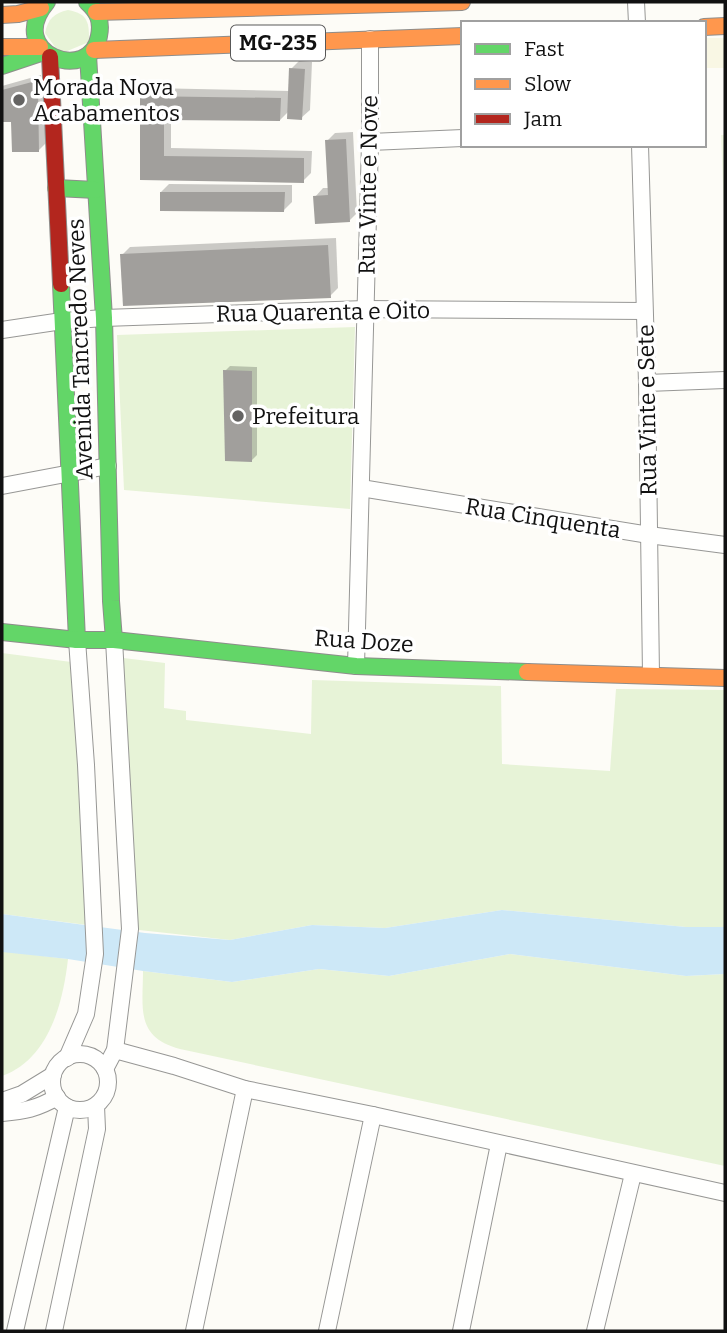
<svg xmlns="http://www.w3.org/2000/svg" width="727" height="1333" font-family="Bitter,serif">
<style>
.farmland{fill:#f9f7e4}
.green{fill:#e7f3d7}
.pitch{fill:#f0f6e1}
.water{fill:#cde8f7}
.shadow{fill:#0003}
.building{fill:#a19f9c}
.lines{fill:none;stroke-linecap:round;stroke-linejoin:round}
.street-casing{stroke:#979795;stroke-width:18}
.fast-casing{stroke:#8e8d8b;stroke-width:18}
.slow-casing{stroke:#8e8d8b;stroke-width:18}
.jam-casing{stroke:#8e8d8b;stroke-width:18}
.street{stroke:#fffffe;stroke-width:16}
.fast{stroke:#63d668;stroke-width:16}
.slow{stroke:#ff974d;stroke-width:16}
.jam{stroke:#b3261e;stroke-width:16}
.poi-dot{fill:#646362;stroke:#fff;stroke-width:2.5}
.labels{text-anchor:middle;stroke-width:7;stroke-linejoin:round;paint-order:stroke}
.shield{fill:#fff;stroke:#585858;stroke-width:2}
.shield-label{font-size:21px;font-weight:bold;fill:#111}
.poi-label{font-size:23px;fill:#111;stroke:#fff;text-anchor:start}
.street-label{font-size:23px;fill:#111;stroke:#fff}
</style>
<rect width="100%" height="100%" fill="#fdfcf7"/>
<rect class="farmland" x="704" y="38" width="21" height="30"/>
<g class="green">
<path d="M68 10C89 14 89 23 89 42L60 54 45 33C48 19 54 13 68 10Z"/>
<path d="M355 327 350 509 124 490 117 335Z"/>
<path d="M2 653 79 663 87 925 2 914Z"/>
<path d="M115 657 165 663 164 708 186 711V720L311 734 312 680 501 686 502 764 610 771 616 689 725 690V927H686L502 910 385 928 312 925 230 940 130 929Z"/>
<path d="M2 951 68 959C63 1003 49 1059 2 1076Z"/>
<path d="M510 954 686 976 725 974V1166L180 1049C135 1037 143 1008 143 971L232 982 319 969 389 976Z"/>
</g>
<path class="pitch" d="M721 135H725V237Z"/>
<path class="water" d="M502 910 686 927H725V974L686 976 510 954 389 976 319 969 232 982 143 971 68 959 2 952V914L145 933 230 940 312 925 385 928Z"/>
<g class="shadow">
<path d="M299 61 312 62 310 110 301 118 289 111 280 120 171 118V148L312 151 311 173 303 181 141 178 142 96 150 88 290 91 291 69Z"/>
<path d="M41 75 47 142 39 150 13 120H2V86Z"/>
<path d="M353 132 357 213 349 221 315 197 323 188H329L327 141 335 133Z"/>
<path d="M169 184 292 185V202L284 210 161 192Z"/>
<path d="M336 238 338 288 330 296 122 255 130 247Z"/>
<path d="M230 366 257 367V455L252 460 225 371Z"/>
</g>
<g class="building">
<path d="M289 68 305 69 302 120 287 119Z"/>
<path d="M32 82 38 88 39 152H12L11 122H2V90Z"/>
<path d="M140 96 281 98 280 121 164 120V156L304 158V183L140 180Z"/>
<path d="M346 139 350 222 315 224 313 196 328 195 325 140Z"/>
<path d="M160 192H285L284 212 160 211Z"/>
<path d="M328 245 331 298 123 306 120 254Z"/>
<path d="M223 370 252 371V462L225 461Z"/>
</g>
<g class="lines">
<g class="street-casing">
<g id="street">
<path d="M636 2 637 23"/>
<path d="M370 142 463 138"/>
<path d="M640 145 647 383 651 675"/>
<path d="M2 330 62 321 104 318 365 309 644 311"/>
<path d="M647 383 725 380"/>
<path d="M2 486 108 466"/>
<path d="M361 488 649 535 725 545"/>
<path d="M356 666 370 142V39"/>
<path d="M115 1050 174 1066 245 1089 373 1115 725 1193"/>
<circle cx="80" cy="1082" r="28"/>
<path d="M67 1058 86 1014 95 954 86 765 77 640"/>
<path d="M105 1069 115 1050 130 929 114 640"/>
<path d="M2 1101 22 1094 53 1075"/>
<path d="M2 1113C24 1111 37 1109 57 1097"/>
<path d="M15 1331 67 1107"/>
<path d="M54 1331 97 1129 96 1106"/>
<path d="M194 1331 245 1089"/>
<path d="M327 1331 373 1115"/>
<path d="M461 1331 499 1144"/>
<path d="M595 1331 633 1174"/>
</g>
</g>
<g class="fast-casing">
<g id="fast">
<path d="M47 2C3 54 91 85 99 36 102 21 98 12 87 2"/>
<path d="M88 55 104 318 111 601 114 640"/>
<path d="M2 66 44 52"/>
<path d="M56 188 96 190"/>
<path d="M61 284 77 640"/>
<path d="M2 632 77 640H114L356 666 527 672"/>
</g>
</g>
<g class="slow-casing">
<g id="slow">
<path d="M96 12 462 2"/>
<path d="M2 15 18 14 41 8"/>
<path d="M704 27 725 26"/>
<path d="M2 47H40"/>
<path d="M94 50 463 36"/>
<path d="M527 672 725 678"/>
</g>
</g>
<g class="jam-casing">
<path id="jam" d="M50 57 61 284"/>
</g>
<use href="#street" class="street"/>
<use href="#fast" class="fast"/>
<use href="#slow" class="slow"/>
<use href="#jam" class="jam"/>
</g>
<g class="poi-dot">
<circle cx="19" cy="100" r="7"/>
<circle cx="238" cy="416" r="7"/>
</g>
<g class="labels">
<rect class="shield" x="231" y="25.5" width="94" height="35" rx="5"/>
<g class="shield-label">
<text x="278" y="50">MG-235</text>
</g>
<g class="poi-label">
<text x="33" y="95">Morada Nova<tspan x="33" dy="26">Acabamentos</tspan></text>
<text x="252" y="424">Prefeitura</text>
</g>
<g class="street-label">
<text transform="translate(368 185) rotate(-89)" y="8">Rua Vinte e Nove</text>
<text transform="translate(323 312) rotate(-1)" y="8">Rua Quarenta e Oito</text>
<text transform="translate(80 349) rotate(-92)" y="8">Avenida Tancredo Neves</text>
<text transform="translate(647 410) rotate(-91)" y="8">Rua Vinte e Sete</text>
<text transform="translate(543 518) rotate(9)" y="8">Rua Cinquenta</text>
<text transform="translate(364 641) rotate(4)" y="8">Rua Doze</text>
</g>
</g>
<rect width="727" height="1333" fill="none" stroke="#111111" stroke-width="7"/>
<rect x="461" y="21" width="245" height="126" fill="#ffffff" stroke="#a0a0a0" stroke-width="2"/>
<rect x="475" y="44" width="35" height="10" fill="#63d668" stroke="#a0a0a0" stroke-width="2"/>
<text x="524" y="56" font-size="21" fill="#111111">Fast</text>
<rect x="475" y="79" width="35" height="10" fill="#ff974d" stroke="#a0a0a0" stroke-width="2"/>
<text x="524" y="91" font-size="21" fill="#111111">Slow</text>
<rect x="475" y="114" width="35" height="10" fill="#b3261e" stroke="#a0a0a0" stroke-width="2"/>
<text x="524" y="126" font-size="21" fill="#111111">Jam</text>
</svg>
